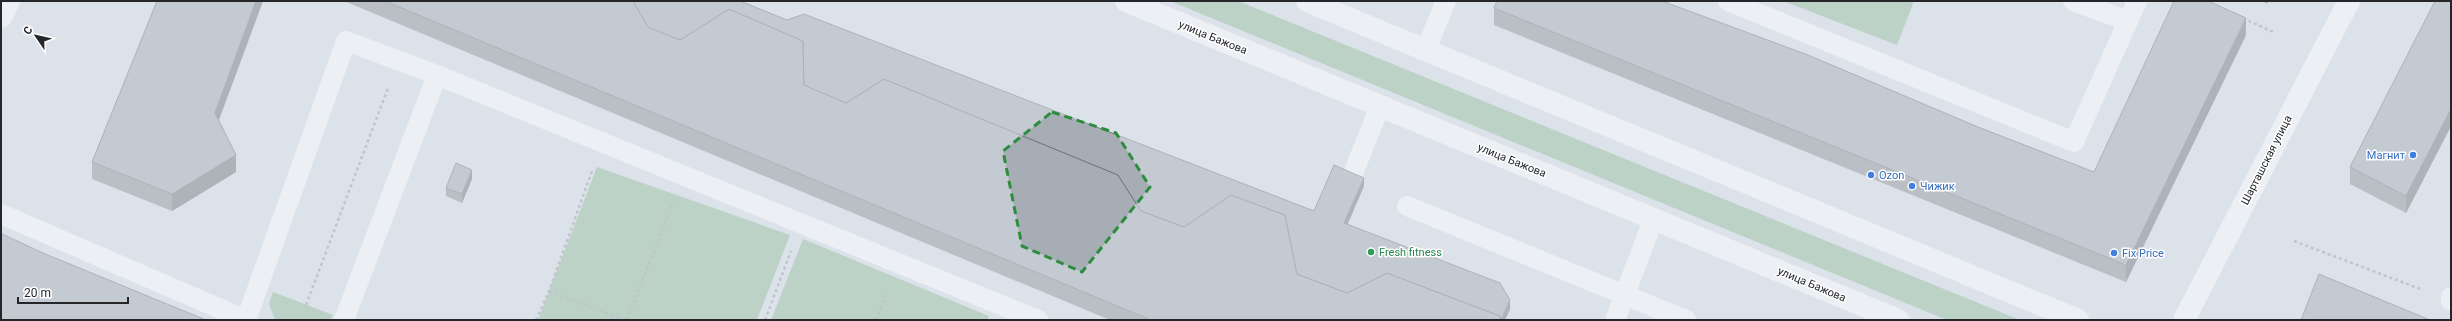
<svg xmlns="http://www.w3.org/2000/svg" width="2452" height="321" font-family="Roboto,sans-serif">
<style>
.green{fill:#96be9c}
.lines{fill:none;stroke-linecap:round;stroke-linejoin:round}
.path{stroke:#9ea3a8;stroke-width:2.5;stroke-dasharray:3 3;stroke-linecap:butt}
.lane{stroke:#fff;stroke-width:20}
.street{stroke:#fff;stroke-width:22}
.secondary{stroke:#fff;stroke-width:22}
.wall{fill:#90959b}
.shaded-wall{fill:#75797e}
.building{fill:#a7adb4;stroke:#75797e}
.marked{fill:none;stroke:#2d8c3e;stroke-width:3;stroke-dasharray:8 5;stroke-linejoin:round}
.shop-dot{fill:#3f7fe0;stroke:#fff;stroke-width:1.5}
.leisure-dot{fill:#2e9e5b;stroke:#fff;stroke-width:1.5}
.labels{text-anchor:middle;stroke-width:3;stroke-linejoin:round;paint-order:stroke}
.street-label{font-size:11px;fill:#242629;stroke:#fff}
.shop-label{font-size:11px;fill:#366cbe;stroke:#fff;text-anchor:start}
.leisure-label{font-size:11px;fill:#27864d;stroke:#fff;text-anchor:start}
</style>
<rect width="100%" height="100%" fill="#dce2e9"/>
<g class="green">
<path d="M1170 1H1238L2020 320H1947Z"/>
<path d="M1783 1H1914L1897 45Z"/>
<path d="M597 167 790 235 757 320H538Z"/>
<path d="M803 239 989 316 987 320H771Z"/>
<path d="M273 292 333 315 330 320H275L269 304Z"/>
</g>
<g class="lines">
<g class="path">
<path d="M2243 18 2273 32"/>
<path d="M2294 241 2423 290"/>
<path d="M549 291 624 320"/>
<path d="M306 305 388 88"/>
<path d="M536 320 549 291 592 171"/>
<path d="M627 320 673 203"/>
<path d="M765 320 791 251"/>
<path d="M876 320 887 291"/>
</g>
<g class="lane">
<path d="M1728 1 2074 142 2137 1"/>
<path d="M2073 1 2128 21"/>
<path d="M1426 49 1446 1"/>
<path d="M1350 181 1380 106"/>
<path d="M1407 206 1686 320"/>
<path d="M1 214 246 320"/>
<path d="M2451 297V301"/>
<path d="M246 320 346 41 437 75 1038 320"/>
<path d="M344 320 437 75"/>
<path d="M1615 320 1654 218"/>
</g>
<g class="street">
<path d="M1126 1 1898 320"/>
<path d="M2184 320 2349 1"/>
</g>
<g class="secondary">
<path d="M1307 1 2078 320"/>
<path d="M1 17 9 1"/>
</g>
</g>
<g class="wall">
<path d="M157 1H263L219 120 236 172 172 211 92 179V162Z"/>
<path d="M344 1H740L787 20 1314 211 1364 186 1348 224 1510 309 1505 320H1110Z"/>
<path d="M2262 1H2269L2267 4Z"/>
<path d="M2451 1V126L2406 213 2350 184V167Z"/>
<path d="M1494 8 1978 127 2094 172 2246 35 2126 282 1494 25Z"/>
<path d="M472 179 462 203 446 196V188Z"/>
</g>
<g class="shaded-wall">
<path d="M256 1H263L215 130V113Z"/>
<path d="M2246 18V35L2126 282V265Z"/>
<path d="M2451 109V126L2406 213V196Z"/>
<path d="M236 155V172L172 211V194Z"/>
<path d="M472 170V179L462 203V194Z"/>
<path d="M1364 178V186L1344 231V223Z"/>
<path d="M1510 300V309L1505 320H1502Z"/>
</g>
<g class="building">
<path d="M157 1H256L215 113 236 155 172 194 92 162Z"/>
<path d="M385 1H633L648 27 680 40 729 9 803 41 804 85 846 103 884 79 1118 175 1141 211 1184 227 1231 195 1285 215 1297 274 1347 293 1387 273 1500 316 1501 320H1151Z"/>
<path d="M633 1H740L787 20 804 14 1314 211 1334 165 1364 178 1344 223 1500 283 1510 300 1501 320 1500 316 1387 273 1347 293 1297 274 1285 215 1231 195 1184 227 1141 211 1118 175 884 79 846 103 804 85 803 41 729 9 680 40 648 27Z"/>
<path d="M1497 1H1662L1808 55 1978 127 2094 172 2174 1H2208L2246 18 2126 265 1494 8Z"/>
<path d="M2435 1H2451V109L2406 196 2350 167Z"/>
<path d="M456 163 472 170 462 194 446 188Z"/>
<path d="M2 234 43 253 206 320H1V235Z"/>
<path d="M2319 274 2430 320H2301Z"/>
</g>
<path d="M0 0H2452V321H0ZM1052 112 1116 133 1150 187 1082 272 1022 246 1003 151Z" fill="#dce2e9" fill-opacity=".55" fill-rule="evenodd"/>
<path class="marked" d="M1052 112 1116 133 1150 187 1082 272 1022 246 1003 151Z"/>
<g class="shop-dot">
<circle cx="2413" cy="155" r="4"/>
<circle cx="1871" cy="175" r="4"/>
<circle cx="1912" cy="186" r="4"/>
<circle cx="2114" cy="253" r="4"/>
</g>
<circle class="leisure-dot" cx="1371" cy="252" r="4"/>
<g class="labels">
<g class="street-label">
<text transform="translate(1213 37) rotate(22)" y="4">улица Бажова</text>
<text transform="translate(1512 160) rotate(22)" y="4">улица Бажова</text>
<text transform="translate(2266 160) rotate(-63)" y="4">Шарташская улица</text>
<text transform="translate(1812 284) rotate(23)" y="4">улица Бажова</text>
</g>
<g class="shop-label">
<text x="2405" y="159" text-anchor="end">Магнит</text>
<text x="1879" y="179">Ozon</text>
<text x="1920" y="190">Чижик</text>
<text x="2122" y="257">Fix Price</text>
</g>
<g class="leisure-label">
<text x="1379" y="256">Fresh fitness</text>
</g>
</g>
<rect width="2452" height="321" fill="none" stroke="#242629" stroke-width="4"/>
<g transform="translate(36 36) rotate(304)" stroke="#ffffff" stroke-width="3" paint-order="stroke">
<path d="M0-3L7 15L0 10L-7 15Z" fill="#242629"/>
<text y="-6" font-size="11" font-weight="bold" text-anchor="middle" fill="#242629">С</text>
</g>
<path d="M18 297v6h110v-6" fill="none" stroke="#242629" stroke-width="2"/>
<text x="24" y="297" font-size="12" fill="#242629" stroke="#ffffff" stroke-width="3" paint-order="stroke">20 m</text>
</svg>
